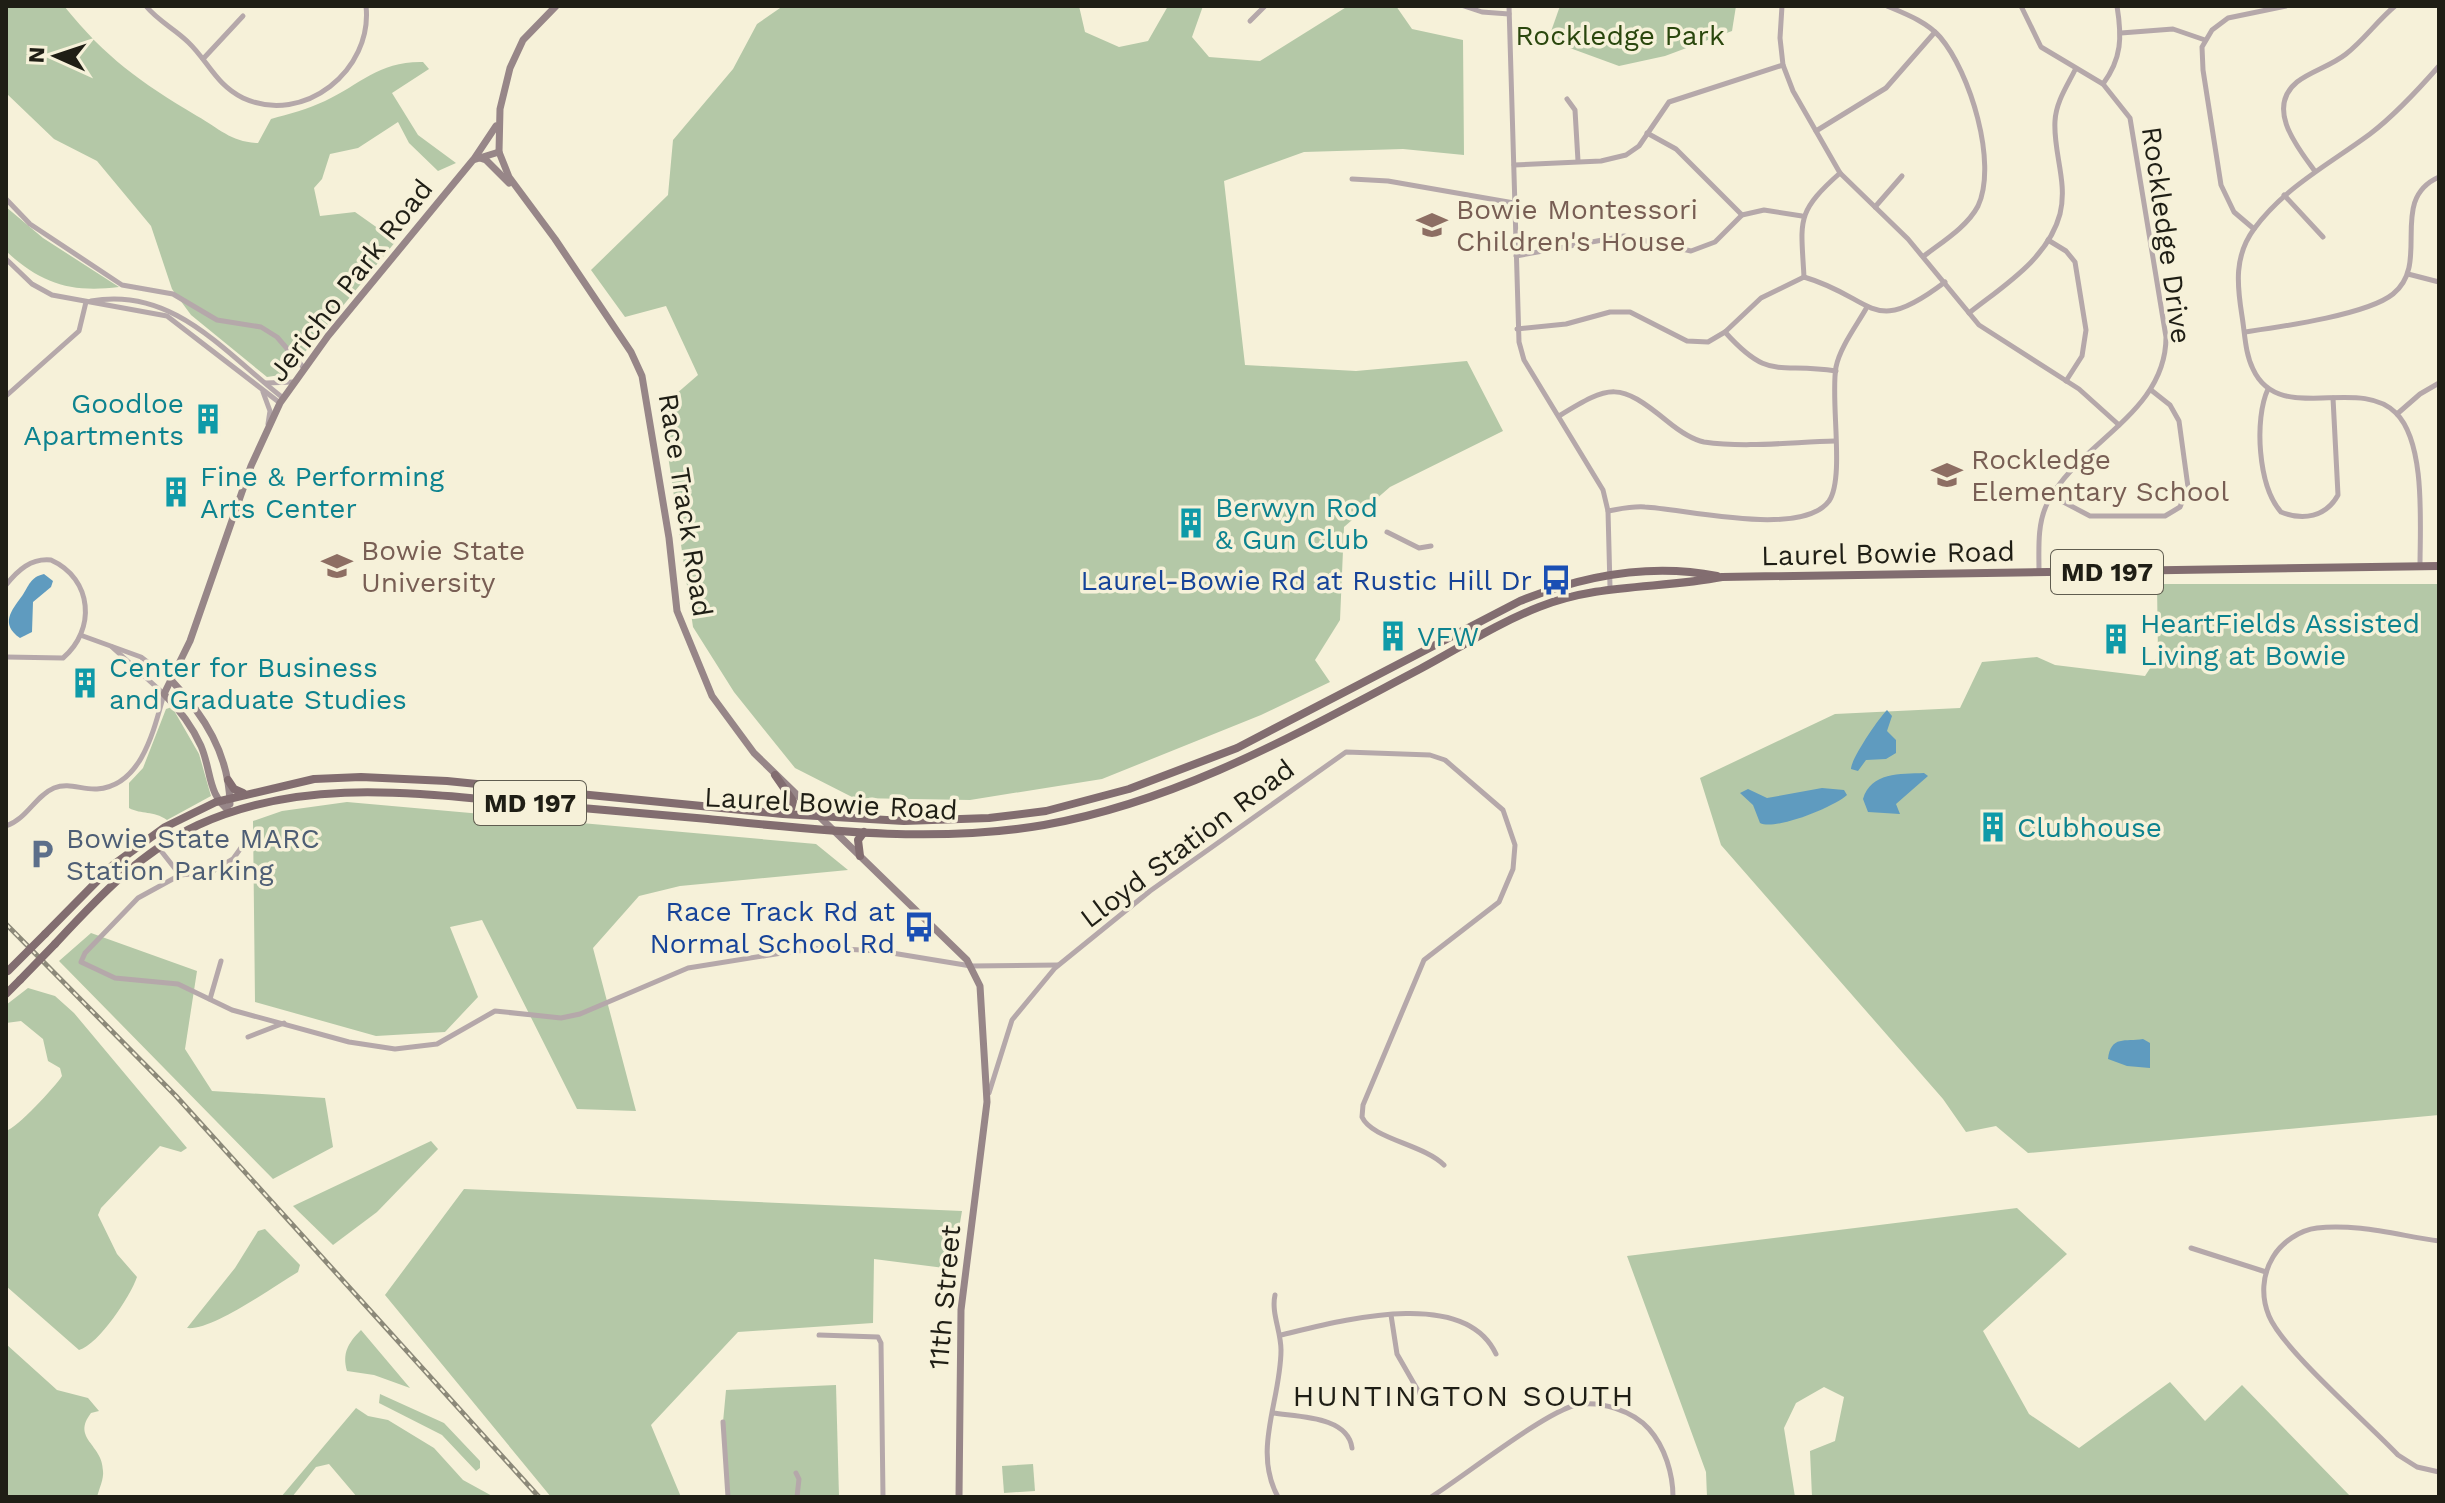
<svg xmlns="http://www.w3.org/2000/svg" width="2445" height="1503" font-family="'Work Sans',sans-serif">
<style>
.green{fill:#b4c8a7}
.water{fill:#5f9bbf}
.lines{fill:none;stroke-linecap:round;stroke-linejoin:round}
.street{stroke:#b5a8aa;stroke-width:5}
.secondary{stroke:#978688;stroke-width:7}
.primary{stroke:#826d70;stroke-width:8}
.rail-casing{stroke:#8c8979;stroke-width:5}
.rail{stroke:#f6f1d9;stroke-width:2;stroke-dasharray:6;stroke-linecap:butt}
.primary-bridge{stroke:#826d70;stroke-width:8}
.labels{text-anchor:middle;stroke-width:7;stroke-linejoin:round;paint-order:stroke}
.shield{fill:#f6f1d9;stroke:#605d50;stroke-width:2}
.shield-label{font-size:26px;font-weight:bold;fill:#1f1e15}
.park-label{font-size:28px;fill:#2a470d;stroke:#f6f1d9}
.education-label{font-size:28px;fill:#785e54;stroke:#f6f1d9;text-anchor:start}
.street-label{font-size:28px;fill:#1f1e15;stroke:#f6f1d9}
.culture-label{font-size:28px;fill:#0d838f;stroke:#f6f1d9;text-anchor:start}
.transit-label{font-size:28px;fill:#164399;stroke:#f6f1d9;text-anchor:end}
.service-label{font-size:28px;fill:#4e5e75;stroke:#f6f1d9;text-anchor:start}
.neighbourhood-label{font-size:30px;letter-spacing:2px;fill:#1f1e15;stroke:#f6f1d9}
</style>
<rect width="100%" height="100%" fill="#f6f1d9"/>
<g class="green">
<path d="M6 6H64C107 59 139 81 197 116 220 129 231 142 258 143L271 119C289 114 308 109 325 101 361 84 379 61 423 62L429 69 392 93 418 135 456 163 438 171 409 143 398 122 358 148 330 154 322 179 314 188 320 216 355 212 396 241 287 374 267 377 191 315 172 289 151 226 97 161 54 139 6 93Z"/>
<path d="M783 6H1079L1085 32 1119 47 1148 41 1168 6H1203L1192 37 1209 57 1260 61 1348 6H1396L1412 29 1463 40 1464 155 1403 149 1304 152 1224 181 1245 365 1356 371 1467 361 1503 431 1390 487 1344 527 1340 620 1315 660 1330 682 1261 715 1102 779 970 800 854 798 795 768 734 692 693 627 661 407 698 375 666 306 625 317 591 270 668 195 673 140 733 69 757 24Z"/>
<path d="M1560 6H1736L1732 31 1665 56 1619 66 1548 40Z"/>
<path d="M6 207 43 238 119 287C72 293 41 284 6 251Z"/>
<path d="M2157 584H2439V1115L2028 1153 1996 1126 1966 1132 1943 1099 1721 845 1700 778 1835 714 1960 708 1982 662 2037 657 2055 665 2145 676 2158 656Z"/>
<path d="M172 707 199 754 211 796 167 820C153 810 142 815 129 808V783L143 768 166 709Z"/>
<path d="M347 802 816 844 848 870 680 886 639 896 593 948 636 1111 577 1109 482 920 450 927 478 997 445 1032 376 1036 255 1002 253 821 282 811Z"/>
<path d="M91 933 197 971 185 1049 212 1091 325 1098 333 1147 273 1179 59 961Z"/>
<path d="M28 988 55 996 74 1013 187 1148 181 1152 160 1146 101 1208 98 1215 117 1254 137 1277C130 1297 99 1344 79 1350L6 1286V1131C17 1128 55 1087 62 1076L60 1068 48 1061 43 1039 21 1021 6 1023V1005Z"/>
<path d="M431 1141 438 1149 377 1212 333 1245 293 1206Z"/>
<path d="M464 1189 962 1211 952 1269 874 1259 873 1323 738 1332 651 1425 681 1497H551L385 1295Z"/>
<path d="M2017 1208 2067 1254 1983 1331 2029 1414 2079 1448 2170 1382 2205 1421 2242 1385 2351 1497H1812L1810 1451 1835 1441 1844 1397 1824 1387 1796 1403 1784 1428 1795 1497H1707L1706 1472 1627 1256Z"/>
<path d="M265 1229 300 1265 298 1272C274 1286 212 1331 187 1328L235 1268 258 1231Z"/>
<path d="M361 1330 410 1388 374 1375 347 1371C342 1353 348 1343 361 1330Z"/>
<path d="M6 1344 57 1390 88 1398 99 1411 91 1413C71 1439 103 1444 103 1471 104 1479 99 1489 97 1497H6Z"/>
<path d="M836 1385 839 1497H729L723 1422 726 1390Z"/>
<path d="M380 1394 444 1423 480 1461V1468L476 1471 442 1435 379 1403Z"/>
<path d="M356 1408 368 1416 388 1420 434 1448 463 1480 494 1497H357L329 1464 316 1467 292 1497H281Z"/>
<path d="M1033 1464 1035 1491 1004 1493 1002 1466Z"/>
</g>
<g class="water">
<path d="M44 574 53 581 51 587 33 602 32 632 20 638C0 624 11 611 22 596 29 586 30 577 44 574Z"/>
<path d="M1887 710 1892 716 1887 731 1896 740V753L1886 759 1866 760 1858 771 1851 769C1851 759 1878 719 1887 710Z"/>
<path d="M1924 773 1928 776 1896 804 1900 814 1868 812 1863 799C1871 772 1900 774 1924 773Z"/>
<path d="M1822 788 1844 790 1847 795C1834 807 1775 831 1760 823L1753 805 1740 793 1748 789 1767 798Z"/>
<path d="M2143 1039 2150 1043V1068L2127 1066 2108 1059C2111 1035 2125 1042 2143 1039Z"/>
</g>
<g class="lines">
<g class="street">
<path d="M146 6C158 21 175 29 188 42 208 61 216 85 243 98 304 126 373 70 366 6"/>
<path d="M1464 6 1482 12 1509 14"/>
<path d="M1509 6 1519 342 1524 360 1603 490 1608 511 1610 587"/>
<path d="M1782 6 1780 38 1783 65 1793 91 1840 173 1908 239 1979 325 2079 389 2119 425"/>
<path d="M1887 6C1906 14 1927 22 1940 37 1970 72 1998 163 1978 206 1967 227 1942 242 1924 256"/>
<path d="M2021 6 2041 47 2103 84 2130 118 2166 337C2166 414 2078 442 2047 504 2037 524 2039 550 2039 571"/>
<path d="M1250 21 1265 6"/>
<path d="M2121 33 2173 29 2205 40"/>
<path d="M203 59 243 16"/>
<path d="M2103 84C2122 58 2122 37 2117 6"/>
<path d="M1567 99 1575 110 1578 161"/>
<path d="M1816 131 1886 88 1935 32"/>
<path d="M1647 133 1676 149 1742 215"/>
<path d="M1514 165 1601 161 1626 155 1639 146 1669 102 1783 65"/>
<path d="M2314 170C2298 148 2265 108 2297 82 2311 71 2331 66 2346 54 2364 40 2377 21 2395 6"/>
<path d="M1352 179 1388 181 1514 203"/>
<path d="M2284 195 2323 237"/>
<path d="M6 199 30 224 122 285 173 294 217 320 261 327 277 337 303 367"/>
<path d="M1875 207 1902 176"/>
<path d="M2254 229 2234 212 2221 185 2203 70 2202 47 2212 30 2228 18 2286 6"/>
<path d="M2048 240 2066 251 2075 262 2086 330 2082 356 2066 381"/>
<path d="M1516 256 1624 236 1691 251 1715 242 1742 215 1764 210 1802 216"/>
<path d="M6 259 32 284 52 295 167 316 280 403"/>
<path d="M2408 274 2439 282"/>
<path d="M1804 277C1801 220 1795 213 1840 173"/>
<path d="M91 301C173 286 224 352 283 398"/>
<path d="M1969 313C2003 286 2048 259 2060 214 2068 182 2053 152 2055 121 2056 102 2067 86 2075 70"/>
<path d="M1517 329 1566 324 1610 312H1630L1687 341 1708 342 1725 332 1761 298 1804 277C1876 298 1870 339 1945 282"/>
<path d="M1725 332C1770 382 1777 362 1836 371"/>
<path d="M2245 332C2279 327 2367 315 2393 294 2432 263 2387 200 2439 177"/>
<path d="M266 383 293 382"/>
<path d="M2268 389C2254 419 2258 486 2281 512 2303 521 2326 517 2338 495L2333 398"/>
<path d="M263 392 270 411 268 424"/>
<path d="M6 396 79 331 86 302"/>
<path d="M2397 414 2420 394 2439 383"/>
<path d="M1559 416C1611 384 1619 382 1667 421 1678 430 1690 439 1704 442 1746 448 1793 442 1835 441"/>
<path d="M2052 496 2090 516H2165L2180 507 2188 487 2179 421 2170 405 2151 390"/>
<path d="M1608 511C1620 509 1632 506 1645 507 1685 509 1802 538 1829 501 1845 478 1830 399 1836 367 1840 347 1857 325 1867 307"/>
<path d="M1387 532 1419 548 1431 546"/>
<path d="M2420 566C2420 525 2426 443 2396 413 2358 375 2279 426 2253 369 2245 353 2245 334 2242 316 2237 285 2234 256 2254 229 2285 187 2328 165 2370 134 2395 115 2418 90 2439 66"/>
<path d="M6 585C18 570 31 558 51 560 93 579 96 630 63 658L6 657"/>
<path d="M83 636 141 657 171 680"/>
<path d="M6 826C27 819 35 796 54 788 69 782 82 790 97 789 142 786 154 729 164 694L112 647"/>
<path d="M243 845 233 859 211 872 180 875 138 898 85 953 81 962 115 978 178 984 232 1010 349 1042 395 1049 437 1044 495 1011 561 1018 580 1014 688 968 788 952 824 948 880 951 971 966 1058 965"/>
<path d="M158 847 180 875"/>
<path d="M210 999 221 961"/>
<path d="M248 1037 284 1023"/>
<path d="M989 1093 1012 1020 1055 968 1150 891 1346 752 1430 755 1445 760 1503 810 1515 845 1513 869 1499 902 1424 960 1363 1105 1362 1117C1372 1139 1423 1144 1444 1165"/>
<path d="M2439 1241C2401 1236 2356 1223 2317 1228 2300 1230 2282 1242 2273 1257 2262 1275 2261 1297 2269 1316 2283 1350 2369 1424 2398 1455L2417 1467 2439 1472"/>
<path d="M2191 1248 2266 1272"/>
<path d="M1275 1295C1271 1313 1281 1331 1281 1350 1281 1400 1252 1450 1278 1497"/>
<path d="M1391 1315 1397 1354 1424 1401"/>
<path d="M819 1335 878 1337 881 1343 883 1497"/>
<path d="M1281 1335C1336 1322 1464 1285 1496 1354"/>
<path d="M1273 1413C1298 1417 1348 1416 1352 1448"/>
<path d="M723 1422 728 1497"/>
<path d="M796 1473 799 1479 797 1497"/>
<path d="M1431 1497C1463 1477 1545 1412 1576 1405 1600 1400 1633 1411 1649 1429 1665 1447 1673 1474 1673 1497"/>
</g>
<g class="secondary">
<path d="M556 6 523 40 510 68 500 109 499 152 509 177 555 239 631 352 642 376 669 538 677 611 712 696 754 753 967 960 980 986 987 1102 961 1310 959 1497"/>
<path d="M480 158 486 160 509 183"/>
<path d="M474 159 496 126"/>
<path d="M171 680C204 715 229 754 230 804"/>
<path d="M231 812C207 795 212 772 201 746 192 726 179 709 164 694L190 641 251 466 280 403 328 336 473 160 499 152"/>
</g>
<g class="primary">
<path d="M775 775 793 801 791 809 785 813"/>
<path d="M228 780 234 789 243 793"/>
<path d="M860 856 858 840 864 832"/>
<path d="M45 934 113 865 165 827 216 802 314 779 361 777 447 781 783 814 904 821 989 818 1046 811 1129 789 1237 748 1520 601C1582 576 1651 563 1717 576"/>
<path d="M55 944C98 898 140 852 198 825 299 779 405 792 513 802 578 808 643 813 708 819 818 830 934 844 1044 825 1180 801 1300 732 1420 669 1459 648 1498 623 1539 607 1599 583 1660 589 1722 577L2439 566"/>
<path d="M6 994 20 980"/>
</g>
<g class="rail-casing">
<path id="rail" d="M6 924 176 1096 539 1497"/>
</g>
<use href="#rail" class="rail"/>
<g class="primary-bridge">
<path d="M8 971 45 934"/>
<path d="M20 980 55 944"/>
</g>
</g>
<defs>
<g id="school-bare" transform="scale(2.4)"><path d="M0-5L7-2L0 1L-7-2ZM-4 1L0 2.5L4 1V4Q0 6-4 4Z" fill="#8d6e63" stroke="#f6f1d9" stroke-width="2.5" paint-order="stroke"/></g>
<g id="building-bare" transform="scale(2.4)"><path d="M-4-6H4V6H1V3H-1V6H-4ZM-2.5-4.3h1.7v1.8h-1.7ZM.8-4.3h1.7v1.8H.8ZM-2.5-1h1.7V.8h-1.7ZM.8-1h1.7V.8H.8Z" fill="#0f9aa8" stroke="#f6f1d9" stroke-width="2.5" paint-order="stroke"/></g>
<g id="university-bare" transform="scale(2.4)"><path d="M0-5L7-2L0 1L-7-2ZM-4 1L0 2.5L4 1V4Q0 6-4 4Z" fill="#8d6e63" stroke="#f6f1d9" stroke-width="2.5" paint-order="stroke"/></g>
<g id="bus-bare" transform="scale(2.4)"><path d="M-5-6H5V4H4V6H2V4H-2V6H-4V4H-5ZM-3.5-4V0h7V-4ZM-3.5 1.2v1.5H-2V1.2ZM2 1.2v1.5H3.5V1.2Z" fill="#1a4fb4" stroke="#f6f1d9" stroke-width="2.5" paint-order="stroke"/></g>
<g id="parking-bare" transform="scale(2.4)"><path d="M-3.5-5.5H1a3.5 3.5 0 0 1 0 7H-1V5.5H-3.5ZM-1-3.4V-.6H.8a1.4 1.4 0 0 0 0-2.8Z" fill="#5c6f8a" stroke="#f6f1d9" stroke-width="2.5" paint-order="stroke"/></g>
</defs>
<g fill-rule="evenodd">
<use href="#school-bare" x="1432" y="225"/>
<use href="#building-bare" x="208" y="419"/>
<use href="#school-bare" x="1947" y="475"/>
<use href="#building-bare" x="176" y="492"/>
<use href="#building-bare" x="1191" y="523"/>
<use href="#university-bare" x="337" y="566"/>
<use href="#bus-bare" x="1556" y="580"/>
<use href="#building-bare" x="1393" y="636"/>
<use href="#building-bare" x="2116" y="639"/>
<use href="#building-bare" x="85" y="683"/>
<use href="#building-bare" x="1993" y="827"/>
<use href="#parking-bare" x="42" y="854"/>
<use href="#bus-bare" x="919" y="927"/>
</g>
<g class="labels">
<g class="shield">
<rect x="2051" y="550" width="112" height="44" rx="6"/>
<rect x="474" y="781" width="112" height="44" rx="6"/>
</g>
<g class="shield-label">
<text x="2107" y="581">MD 197</text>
<text x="530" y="812">MD 197</text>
</g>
<g class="park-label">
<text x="1620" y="45">Rockledge Park</text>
</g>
<g class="education-label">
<text x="1456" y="219">Bowie Montessori<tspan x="1456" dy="32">Children's House</tspan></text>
<text x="1971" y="469">Rockledge<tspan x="1971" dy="32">Elementary School</tspan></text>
<text x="361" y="560">Bowie State<tspan x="361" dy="32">University</tspan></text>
</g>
<g class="street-label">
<text transform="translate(2167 235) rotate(82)" y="10">Rockledge Drive</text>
<text transform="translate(350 280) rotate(-52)" y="10">Jericho Park Road</text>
<text transform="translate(686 505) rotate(81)" y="10">Race Track Road</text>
<text transform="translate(1888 553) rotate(-1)" y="10">Laurel Bowie Road</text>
<text transform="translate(831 803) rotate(3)" y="10">Laurel Bowie Road</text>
<text transform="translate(1187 843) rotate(-37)" y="10">Lloyd Station Road</text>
<text transform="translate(944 1297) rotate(-85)" y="10">11th Street</text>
</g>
<g class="culture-label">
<text x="184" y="413" text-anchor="end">Goodloe<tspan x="184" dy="32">Apartments</tspan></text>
<text x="200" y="486">Fine &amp; Performing<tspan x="200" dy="32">Arts Center</tspan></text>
<text x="1215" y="517">Berwyn Rod<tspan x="1215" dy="32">&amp; Gun Club</tspan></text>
<text x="2140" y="633">HeartFields Assisted<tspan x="2140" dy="32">Living at Bowie</tspan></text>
<text x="1417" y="646">VFW</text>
<text x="109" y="677">Center for Business<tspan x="109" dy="32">and Graduate Studies</tspan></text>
<text x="2017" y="837">Clubhouse</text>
</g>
<g class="transit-label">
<text x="1532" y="590">Laurel-Bowie Rd at Rustic Hill Dr</text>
<text x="895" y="921">Race Track Rd at<tspan x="895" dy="32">Normal School Rd</tspan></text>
</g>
<g class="service-label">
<text x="66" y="848">Bowie State MARC<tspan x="66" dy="32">Station Parking</tspan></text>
</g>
<g class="neighbourhood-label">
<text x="1464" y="1406">HUNTINGTON SOUTH</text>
</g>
</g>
<rect width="2445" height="1503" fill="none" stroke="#1f1e15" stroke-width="16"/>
<g transform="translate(56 56) rotate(273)" stroke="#f6f1d9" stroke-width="6" paint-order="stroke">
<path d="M0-6L14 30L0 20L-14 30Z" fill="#1f1e15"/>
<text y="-12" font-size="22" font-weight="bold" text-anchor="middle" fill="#1f1e15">N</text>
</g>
</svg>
